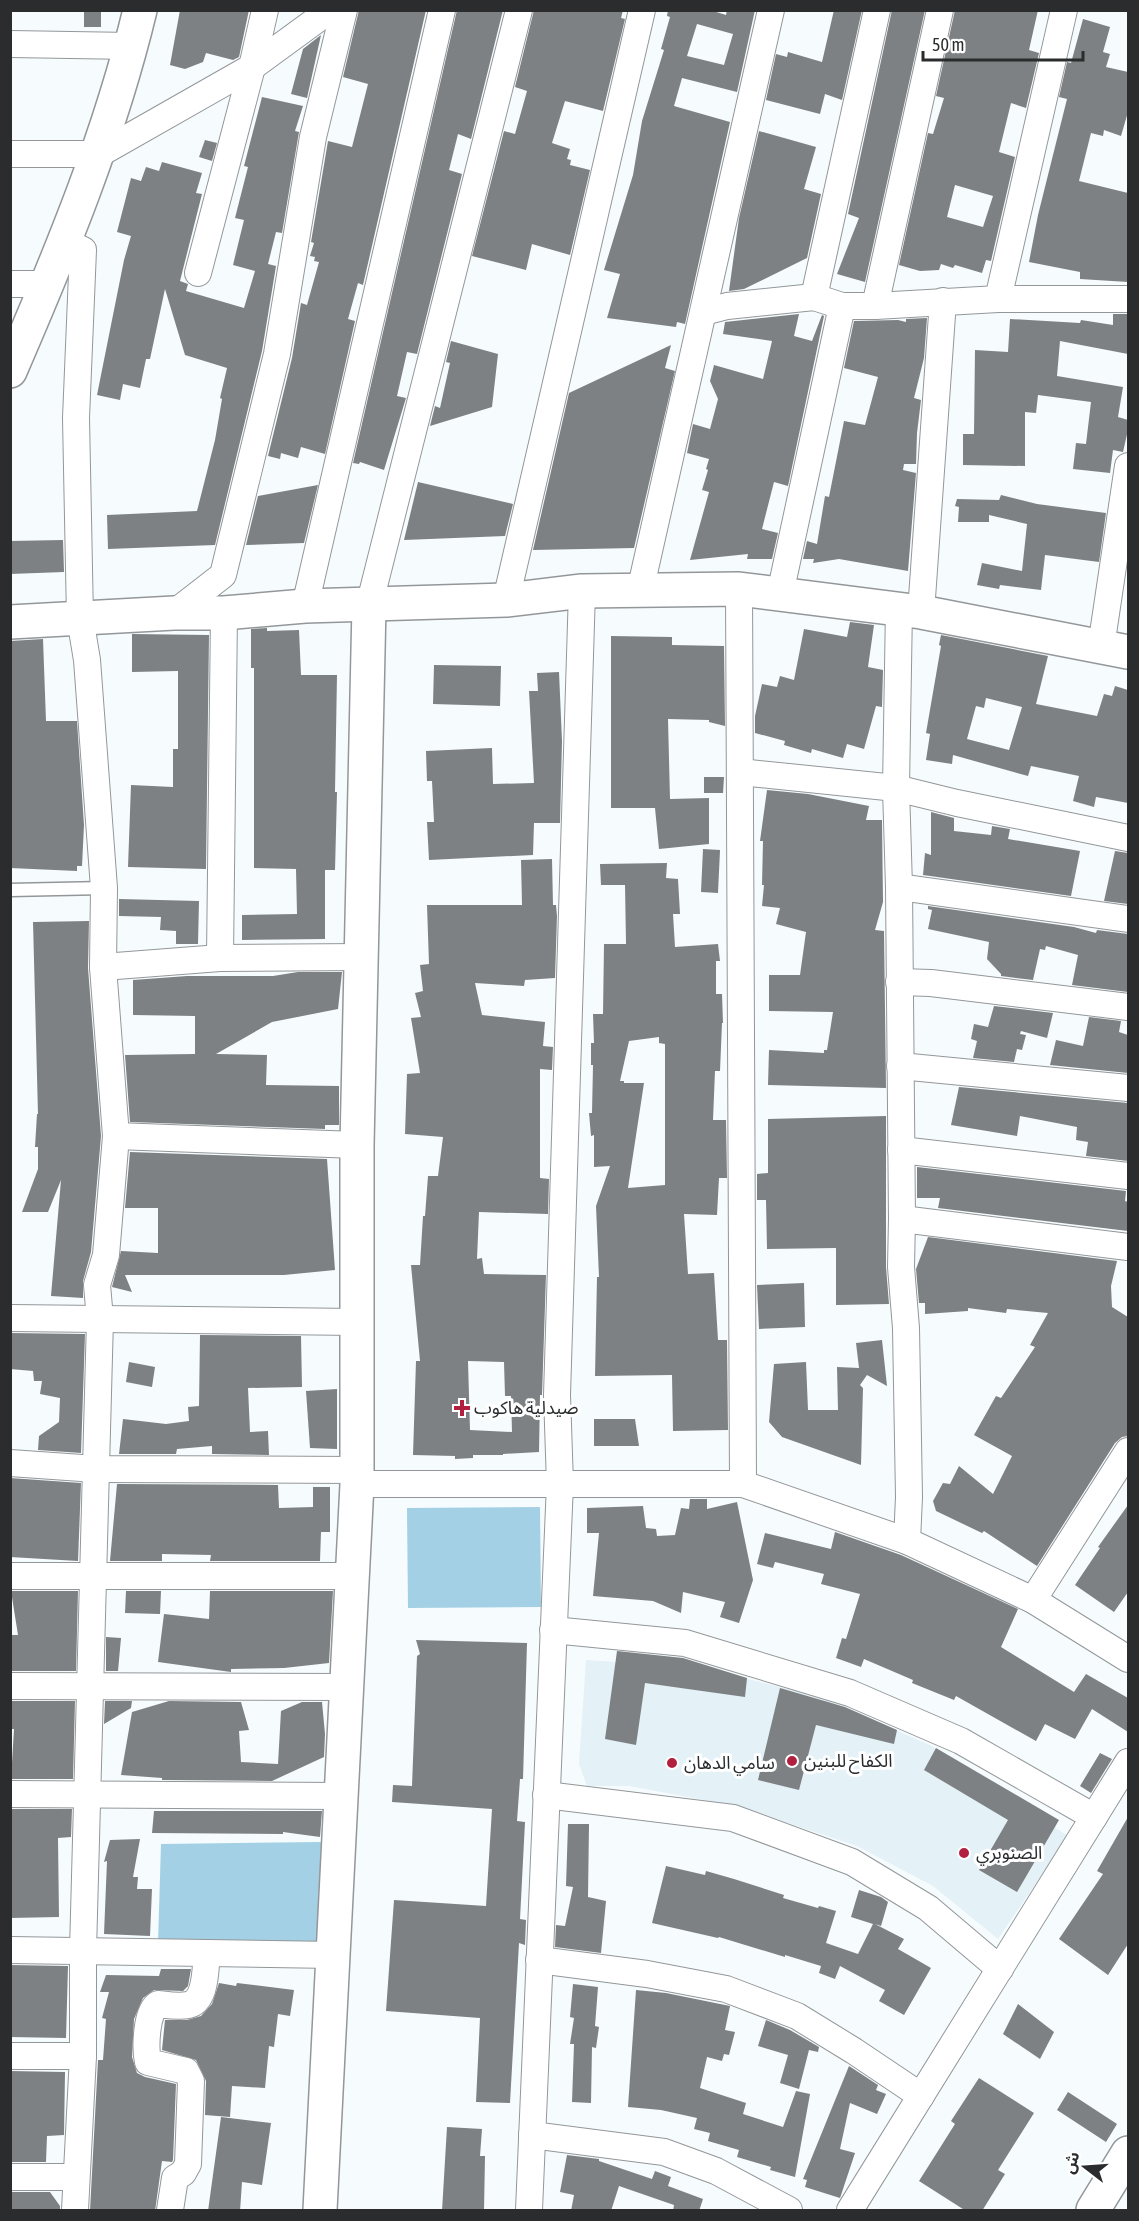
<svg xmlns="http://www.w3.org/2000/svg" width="1139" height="2221" font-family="'Asap Condensed','Noto Sans Arabic',sans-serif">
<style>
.built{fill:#e4f1f7}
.green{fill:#a3d0e4}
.building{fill:#7d8183;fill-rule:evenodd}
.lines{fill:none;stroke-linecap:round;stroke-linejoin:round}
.service-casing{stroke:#939799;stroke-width:15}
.minor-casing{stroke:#939799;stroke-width:28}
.secondary-casing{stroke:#939799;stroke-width:36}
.service{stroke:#fff;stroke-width:12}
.minor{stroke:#fff;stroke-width:26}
.secondary{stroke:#fff;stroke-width:33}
.poi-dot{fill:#b2203f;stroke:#fff;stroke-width:2}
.labels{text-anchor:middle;stroke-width:6;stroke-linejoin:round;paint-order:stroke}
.poi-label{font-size:18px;fill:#2a2c2d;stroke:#fff;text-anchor:start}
</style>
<rect width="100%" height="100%" fill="#f6fbfe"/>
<path class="built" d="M586 1660 704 1668 820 1697 930 1745 1068 1836 998 1939 933 1886 857 1846 736 1806 629 1786H587L579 1764Z"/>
<g class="green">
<path d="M540 1507 541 1607 408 1608 407 1508Z"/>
<path d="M322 1842 318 1941 158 1944 161 1844Z"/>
</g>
<g class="building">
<rect x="84" y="10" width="17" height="17"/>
<path d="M180 10H249L239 57 233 60 206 53 203 62 185 69 170 65Z"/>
<path d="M359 10H426L363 285 358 283 348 319 355 321 325 454 301 447 298 458 281 453 280 459 268 456 292 358 301 303 307 305 319 262 314 261 315 257 310 256 314 243 311 242 328 141 352 147 368 84 343 77Z"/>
<path d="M457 10H503L471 139 458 134 449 170 462 174 417 354 407 352 397 396 406 398 384 470 360 462 359 464 353 463Z"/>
<path d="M534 10H623L621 18 625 19 603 111 565 101 552 143 570 149 567 159 571 160 570 165 590 170 570 255 532 244 526 270 472 256 504 131 515 134 527 91 515 87Z"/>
<path d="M668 10H710L726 15 727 10H755L737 92 682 78 674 106 730 122 685 324 677 322 676 327 607 318 620 274 604 270 633 175 642 121 664 50 661 49 670 17 667 16ZM697 24 733 34 724 65 687 56Z"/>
<path d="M834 10H862L842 100 825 94 820 114 766 100 776 54 787 57 788 52 822 62Z"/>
<path d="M892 10H925L865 282 837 274 859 218 848 214Z"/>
<path d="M955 10H1038L1029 50 1039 53 1026 108 1011 103 999 152 1015 157 991 261 986 260 982 273 955 265 953 268 941 264 939 270 920 271 899 265 928 133 933 134 944 98 936 96ZM955 185 993 196 983 227 947 217Z"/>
<path d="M1083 19 1110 27 1103 52 1110 54 1106 67 1128 72V112L1121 136 1104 130 1103 136 1091 133 1079 181 1128 193V282L1080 279V272L1029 262 1038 215 1067 99 1059 97 1067 62 1071 63Z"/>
<path d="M321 35 307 98 291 94 303 49Z"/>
<path d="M262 97 303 106 295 131 299 132 282 233 276 232 268 264 276 266 262 351 215 545 108 549 107 515 197 511 215 440 222 399 220 398 227 368 185 355 165 289 150 359H146L140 388 123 384 120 400 97 395 124 260 131 236 117 232 131 178 141 181 146 167 159 171 162 162 202 173 196 193 202 194 180 281 188 284 186 291 244 308 255 271 233 265 244 220 235 218 248 167 244 166Z"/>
<path d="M759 131 816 147 804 189 821 194 807 258 744 289 729 291 739 218Z"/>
<path d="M205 140 217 143 212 161 199 157Z"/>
<path d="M799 314 794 336 812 341 822 315 824 316 788 486 774 482 762 529 778 533 772 559H747L748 554 690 560 709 492 702 490 708 470 706 469 709 459 687 453 693 424 710 429 718 399 710 381 714 365 763 379 772 341 723 334 725 322Z"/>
<path d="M1113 314H1128V354L1060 341 1057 376 1123 387 1118 417 1128 420V430L1123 452 1113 450 1110 473 1073 469 1076 443 1086 444 1091 402 1038 395 1036 413 1025 412V466L963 465V434H974L975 350 1008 352 1010 319 1080 323 1081 320 1113 325Z"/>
<path d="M927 318 924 358 914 398 921 400 917 433 916 464H904L903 470 916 473 908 571 839 559 813 563 814 559H803L807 541 817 544 825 496 829 497 844 421 865 425 878 377 844 368 854 321 898 320 906 322V319Z"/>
<path d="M451 341 498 354 492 407 430 426 435 406 440 408 450 363 446 362Z"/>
<path d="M671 345 665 368 675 371 634 548 533 550 569 393Z"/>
<path d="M418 482 513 504 505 536 404 540Z"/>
<path d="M318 485 304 543 246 545 258 496Z"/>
<path d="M1001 495 1037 504 1106 513 1099 562 1045 555 1041 590 1000 585 999 589 977 585 982 563 1022 571 1027 524 989 515V522H958L959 507 955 506 957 499 999 500Z"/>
<path d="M63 540 64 572 10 574V541Z"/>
<path d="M850 622 874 625 868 667 883 670 882 707 876 706 864 749 847 744 843 758 812 749 811 753 784 745 785 741 755 733V716L762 684 777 687 780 676 794 680 804 629 847 637Z"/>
<path d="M267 628V631L299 630 301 675H337L335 792H337L335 870H325V939L242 940V915L297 914 296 869 254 868V668H251V629Z"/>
<path d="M132 634 209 635 206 869 128 867 131 785 173 787V749H178V671L132 672Z"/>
<path d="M941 635 1048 656 1036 704 1097 716 1104 694 1112 696 1115 686 1128 690V803L1096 797 1094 807 1073 801 1079 776 1031 766 1028 776 953 755 952 764 926 760 930 734 926 733 941 646 939 645ZM986 698 1022 707 1009 750 967 739 976 706 984 708Z"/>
<path d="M611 636 672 637V645L724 646 725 726 709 722V720L668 719 670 799 709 798V844L659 849 655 808H611Z"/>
<path d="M43 639 46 721H77L84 825 82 866H77V871L10 868V641Z"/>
<path d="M434 665 501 666 500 706 433 704Z"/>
<path d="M559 672 562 741 560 823H534L533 855 429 860 427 822H434L432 781H427L426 751 492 748 493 784 534 783 529 691H538L537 673Z"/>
<path d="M704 777H724L723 793H704Z"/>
<path d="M767 790 808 794 869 806 866 820H882L883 902 875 930 884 931 886 1088 768 1085 769 1050 824 1053V1050H827L833 1012 769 1011V975H800L806 932 776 924 780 908 762 906 764 885H762L763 841H760Z"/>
<path d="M931 812 954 818V831L991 835 992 826 1010 829 1008 839 1080 851 1071 896 923 875 925 853 931 855Z"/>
<path d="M703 849 720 850 718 893 701 892Z"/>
<path d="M1115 851 1128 853V904L1104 901Z"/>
<path d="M552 859 553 905H556L557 916 555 978 525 980 524 986 475 983 482 1015 545 1022 543 1046 553 1047 552 1070 540 1069V1178L549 1179 548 1214 479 1212 477 1259 482 1258 484 1274 546 1275 542 1395H540L539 1452 503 1454V1455H473V1458L455 1459V1456L413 1455 416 1361H420L411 1265H420L423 1216H425L428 1176H438L443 1137 405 1134 407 1074 420 1073 411 1018 421 1017 415 993 423 991 420 965 429 964 427 905H522L521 860ZM468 1361 504 1362 505 1396H511L512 1432 470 1430Z"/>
<path d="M667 863 666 878 678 879 680 914H673L675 947 718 944 720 961H716V994H722L723 1023H722L720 1071H715L713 1120H726L727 1178H719L717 1215 684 1214 688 1274 714 1273 718 1340H727L728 1430 673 1431 672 1375 595 1376 597 1277H599L596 1206 610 1166 594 1167V1135L591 1136 589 1113H592L593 1065H591V1043H594L593 1014H603L604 944H626L625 885H601L600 864ZM659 1037V1043L665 1044V1185L628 1188 644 1083H624V1081H620L629 1041Z"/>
<path d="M119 899 199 901 198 944H176V931L160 930 161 917 119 916Z"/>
<path d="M928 906 1074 927 1096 933 1097 930 1128 934V992L1072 985 1078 955 1046 946 1045 950 1040 949 1033 980 1001 976V974L987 959 989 942 928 929 932 910 928 909Z"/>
<path d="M89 921 88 968 101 1136 91 1252 83 1281V1298L51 1296 61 1180 48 1212H22L38 1169V1147H35L37 1114H38L33 922Z"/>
<path d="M298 972H342L338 1009 272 1022 216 1054 267 1055 266 1085 339 1086V1125H325V1129L130 1122 125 1055 195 1054V1016L133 1015V980L187 976H273Z"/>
<path d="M994 1006 1053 1013 1047 1038 1021 1031 1020 1034 1026 1035 1022 1050 1017 1049 1014 1062 973 1058 977 1041 971 1039 974 1024 988 1027Z"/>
<path d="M1089 1017 1121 1021 1119 1032 1128 1035V1073L1050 1065 1056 1040 1083 1046Z"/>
<path d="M959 1087 1128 1103V1161L1086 1156 1088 1142 1076 1140 1077 1127 1020 1116 1017 1136 951 1125Z"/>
<path d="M886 1116V1267L889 1304 836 1305V1248L767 1249 766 1200H757V1174L768 1173V1119Z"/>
<path d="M130 1152 327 1159 335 1270 284 1275H125L132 1292 112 1287 121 1251 158 1253V1208H125Z"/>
<path d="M917 1167 1126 1191 1125 1201 1128 1202V1231L938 1208 940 1198H917Z"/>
<path d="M928 1237 1117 1261 1111 1286 1112 1307 1128 1317V1436L1122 1437 1115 1443 1037 1566 984 1531 982 1533 936 1511 933 1501 943 1483 950 1484 959 1466 993 1494 1012 1456 974 1435 996 1396 1001 1398 1035 1347 1030 1345 1048 1313 1007 1309 1006 1313 968 1308V1311L925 1314V1303H919L916 1269Z"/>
<path d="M804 1283 805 1327 759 1329 757 1285Z"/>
<path d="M10 1333 85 1334 81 1453 38 1450 39 1436 59 1422 60 1398 40 1394 42 1381H34L33 1371 10 1369Z"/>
<path d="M200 1335 301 1336 302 1387 248 1388 250 1432 268 1431 269 1455 212 1454V1446L177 1449 176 1454H119L123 1419 166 1424 189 1421 188 1407 199 1406Z"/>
<path d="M882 1340 887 1386 867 1375 860 1385 863 1388 861 1465 782 1437 769 1422 774 1364 806 1362 808 1410H838L837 1367 859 1368 856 1343Z"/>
<path d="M129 1362 155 1367 152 1387 126 1382Z"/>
<path d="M337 1389V1449L310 1448 306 1391Z"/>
<path d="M594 1419H635L639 1446H594Z"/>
<path d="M10 1478 81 1483 78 1561 10 1557Z"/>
<path d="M117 1484 278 1485 279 1508 313 1507V1487H330V1532H321L320 1561H210L211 1555 162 1554V1561H110Z"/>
<path d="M690 1499H707V1509L737 1502 753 1580 739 1623 720 1617 725 1602 683 1592 681 1613 653 1601 593 1596 599 1533H587V1508L643 1506 646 1528 656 1529 657 1536 675 1535 681 1508 689 1509Z"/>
<path d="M1128 1505V1592L1114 1612 1075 1585 1100 1548 1098 1547Z"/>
<path d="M835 1532 901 1555 1018 1609 1001 1647 1074 1692 1086 1674 1128 1698V1732L1092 1709 1075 1739 1045 1724 1036 1741 956 1696 954 1700 912 1683 913 1680 864 1659 861 1667 836 1658 842 1638 846 1639 860 1594 821 1584 824 1574 775 1562 773 1568 757 1564 765 1533 831 1549Z"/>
<path d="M11 1591H78L76 1671H10L11 1635H18Z"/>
<path d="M126 1591H161L160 1614 125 1613Z"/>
<path d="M210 1591H333L329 1663 284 1668 231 1669V1672L158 1662 164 1614 209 1619Z"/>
<path d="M106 1637 121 1638 118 1671H106Z"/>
<path d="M416 1640 527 1643 523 1779H520L517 1821 525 1822 520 1919 526 1920 525 1945 519 1943 510 2103 476 2102 480 2018 386 2011 394 1900 486 1906 492 1809 392 1802 393 1785 412 1786 417 1656 420 1654Z"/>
<path d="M617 1651 683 1658 747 1678 745 1697 645 1683 636 1745 605 1739Z"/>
<path d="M780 1688 845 1707 897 1730 894 1744 816 1725 799 1790 758 1780Z"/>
<path d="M10 1701H75L73 1779H11L14 1729H10Z"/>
<path d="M105 1701H132L131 1708 104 1724Z"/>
<path d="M169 1701 241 1702 249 1730 239 1731 241 1762 278 1764 281 1711 302 1702H322L325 1734 324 1757 272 1781 162 1780V1778L121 1775 132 1712Z"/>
<path d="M936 1748 1059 1820 1017 1892 979 1870 1008 1820 924 1770Z"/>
<path d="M1100 1753 1112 1759 1091 1793 1080 1786Z"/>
<path d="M10 1809H72L71 1837 58 1838 59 1917 10 1918Z"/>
<path d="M154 1811H322L320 1837 283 1832V1834L152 1833Z"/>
<path d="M1128 1817V1944L1108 1975 1059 1939 1103 1874 1097 1871Z"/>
<path d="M568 1824H589L588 1897 606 1901 601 1953 555 1947 556 1925 565 1926 573 1887 566 1886Z"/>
<path d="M140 1839 133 1877H138L137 1889H152L150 1936 104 1934 107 1861 104 1862 110 1840Z"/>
<path d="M666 1866 705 1875 706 1871 734 1879 784 1895 783 1898 818 1908 819 1906 836 1911 826 1943 858 1954 873 1924 851 1917 859 1890 881 1897 888 1902 881 1926 875 1924 904 1939 898 1949 931 1968 904 2015 879 2001 885 1990 840 1966 835 1979 819 1973 821 1966 785 1955V1957L719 1937 718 1938 652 1923Z"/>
<path d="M10 1965 68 1966 66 2038 10 2037Z"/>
<path d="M161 1969H191L188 1986 183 1991 154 1990 143 1998 134 2019 132 2057 137 2073 145 2077 176 2084 173 2160 172 2162 162 2161 155 2211H90L98 2060H103L106 2019 102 2018 109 1992H100L106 1975 159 1976Z"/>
<path d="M219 1983 236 1986 237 1983 294 1990 290 2016 278 2014 274 2047 269 2046 265 2088 232 2086 230 2117 205 2115 206 2081 196 2060 162 2050 165 2020H187L201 2016 212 2004Z"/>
<path d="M573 1984 598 1987 595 2026 599 2027 596 2048 592 2047 591 2103 572 2102 574 2044H570L574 2018 570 2017Z"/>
<path d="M636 1990 666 1993 730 2006 725 2030 735 2032 729 2055 724 2054 722 2061 707 2057 700 2088 746 2103 743 2114 783 2127 796 2091 810 2094 795 2177 770 2170 771 2167 737 2157 739 2150 708 2141 710 2133 694 2129 697 2118 661 2110 628 2107Z"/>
<path d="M1018 2004 1054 2032 1040 2059 1003 2034Z"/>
<path d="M766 2020 790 2030 819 2047 818 2052 809 2050 799 2089 780 2083 788 2055 758 2046Z"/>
<path d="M849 2066 878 2085 876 2090 886 2094 877 2114 850 2103 840 2149 855 2153 840 2198 805 2187 807 2180 803 2179Z"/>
<path d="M10 2071 65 2072 64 2135 47 2136 46 2162H10Z"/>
<path d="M979 2078 1034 2113 998 2170 1005 2174 982 2211H966L919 2181 955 2124 951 2121Z"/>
<path d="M1068 2092 1117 2124 1106 2142 1057 2110Z"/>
<path d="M221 2117 271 2123 262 2185 242 2182 240 2211H208Z"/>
<path d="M447 2127 482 2129 480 2156H485L484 2211H442Z"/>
<path d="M567 2155 599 2159V2161L652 2179 655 2171 671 2177 668 2186 703 2199 699 2211H673L674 2205 619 2186 611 2211H571L574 2195 560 2192Z"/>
<path d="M10 2192H50L60 2206V2211H10Z"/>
</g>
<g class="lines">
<g class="service-casing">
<path id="service" d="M10 890 104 888"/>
</g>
<g class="minor-casing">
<g id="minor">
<path d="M10 44 132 46"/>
<path d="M10 154H99L252 67 330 10"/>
<path d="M64 241 83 250 76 418 80 618 87 660 104 888 103 967 116 1136 106 1255 97 1285 100 1319 83 1951V2056L75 2210"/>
<path d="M198 273 252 67 265 10"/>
<path d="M10 284H48"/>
<path d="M814 297 877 10"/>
<path d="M998 299 1064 10"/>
<path d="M875 306 940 10"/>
<path d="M704 312 727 306 814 297 842 306H875L998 299H1128"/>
<path d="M739 589 743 1484"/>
<path d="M640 591C685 398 726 204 771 10"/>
<path d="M780 594 842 306"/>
<path d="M506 600 642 10"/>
<path d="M305 606 442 10"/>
<path d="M369 606 519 10"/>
<path d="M899 608 896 788 899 887 902 1219 901 1267 906 1328 909 1497 907 1541"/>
<path d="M921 612 943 301"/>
<path d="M174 613 223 575 277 354 313 137 344 10"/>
<path d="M1101 647 1128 466"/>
<path d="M740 772 896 788 957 803 1128 838"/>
<path d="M899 887 1128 919"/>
<path d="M220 958 224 613"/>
<path d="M103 967 220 958 362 957"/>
<path d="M899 982 931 983 1128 1007"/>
<path d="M900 1066 1128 1088"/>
<path d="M116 1136 357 1145"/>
<path d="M901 1150 1128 1176"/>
<path d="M902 1219 1128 1247"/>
<path d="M10 1318 356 1322"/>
<path d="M10 1463 96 1469 357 1470"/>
<path d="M357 1484H743L907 1541 1033 1600 1128 1659"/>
<path d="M10 1576H353"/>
<path d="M1033 1600 1128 1451"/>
<path d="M553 1630 685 1643 850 1693 961 1741 1094 1817"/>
<path d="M10 1686 347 1687"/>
<path d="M10 1794 342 1796"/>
<path d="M546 1795 733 1818 852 1862 928 1908 1000 1969"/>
<path d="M10 1950 333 1955"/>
<path d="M539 1960 647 1974 726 1989 797 2016 854 2051 921 2096"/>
<path d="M10 2056H83"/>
<path d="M532 2135 664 2152 716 2171 789 2210"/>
<path d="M10 2177H76"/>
<path d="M170 2210 175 2178 183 2173 188 2164 191 2081 186 2071 148 2062C145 2048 146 2011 158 2004 167 2005 179 2007 188 2005 207 2001 205 1968 207 1953"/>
<path d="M529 2210 560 1484 557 1395 582 591"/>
<path d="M850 2210 1128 1762"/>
</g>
</g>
<g class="secondary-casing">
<g id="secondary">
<path d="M10 371C61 253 110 135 140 10"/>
<path d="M10 622 174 613H224L305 606 506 600 582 591 739 589 921 612 1128 652"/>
<path d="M320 2210 357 1484V1145L369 606"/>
<path d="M1093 2210 1128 2153"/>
</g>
</g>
<use href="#service" class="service"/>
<use href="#minor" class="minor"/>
<use href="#secondary" class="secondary"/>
</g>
<g class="poi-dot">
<path d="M459 1399h6v6h6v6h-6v6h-6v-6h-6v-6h6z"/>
<circle cx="792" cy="1761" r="6"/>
<circle cx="672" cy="1763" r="6"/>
<circle cx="964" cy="1853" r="6"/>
</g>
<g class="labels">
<g class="poi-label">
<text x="474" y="1414">صيدلية هاكوب</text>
<text x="804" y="1767">الكفاح للبنين</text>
<text x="684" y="1769">سامي الدهان</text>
<text x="976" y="1859">الصنوبري</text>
</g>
</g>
<rect width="1139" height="2221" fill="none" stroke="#2a2c2d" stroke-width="24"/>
<g transform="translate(1085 2167) rotate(287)" stroke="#ffffff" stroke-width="4.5" paint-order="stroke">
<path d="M0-4.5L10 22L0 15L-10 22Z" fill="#2a2c2d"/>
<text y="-9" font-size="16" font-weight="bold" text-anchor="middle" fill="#2a2c2d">ش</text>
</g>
<path d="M923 51v9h160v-9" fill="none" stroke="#2a2c2d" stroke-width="3"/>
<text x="932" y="51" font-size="18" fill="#2a2c2d" stroke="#ffffff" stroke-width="4.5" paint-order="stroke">50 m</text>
</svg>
